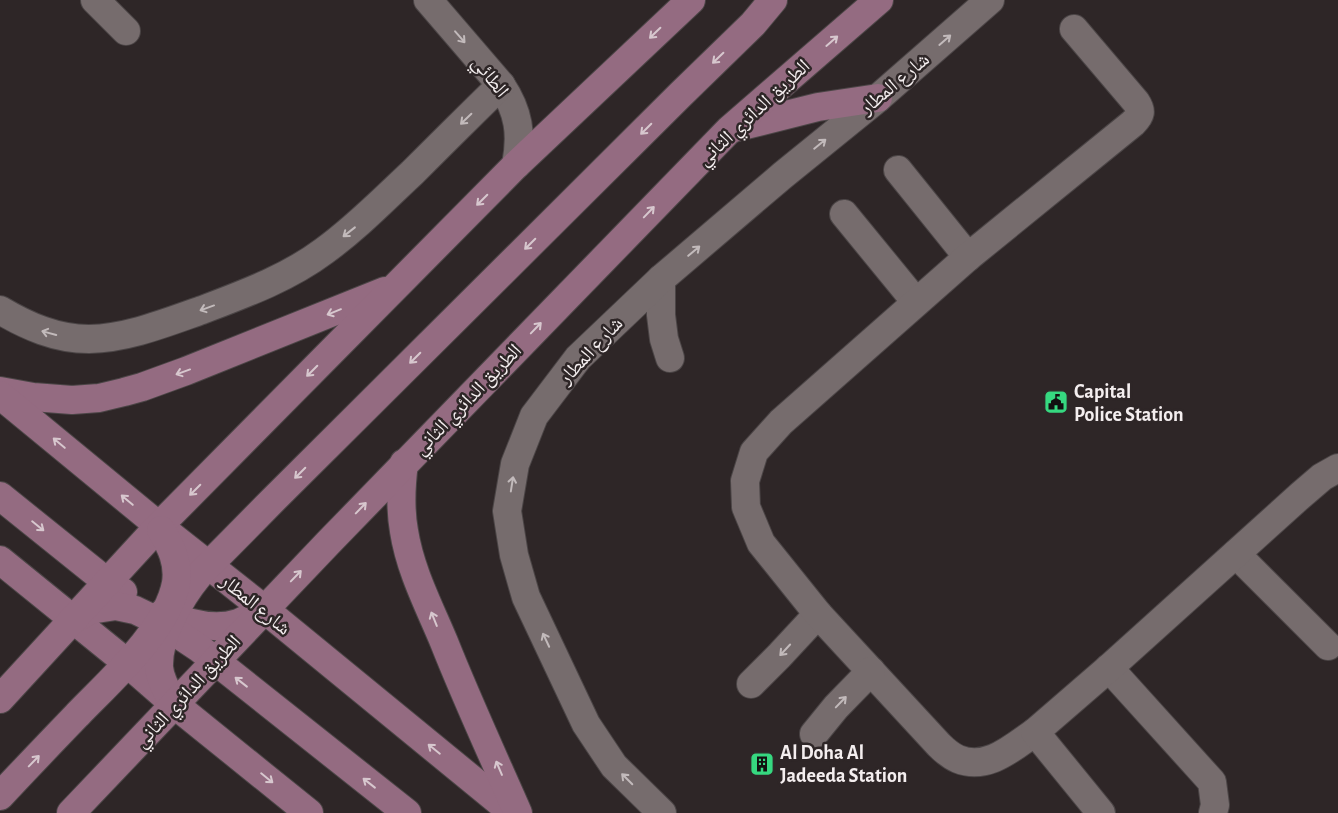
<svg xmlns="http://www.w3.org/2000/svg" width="1338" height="813" font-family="'Alegreya Sans','Noto Naskh Arabic',sans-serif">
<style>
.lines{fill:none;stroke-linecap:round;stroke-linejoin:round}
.minor-casing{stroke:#4b4546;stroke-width:30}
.major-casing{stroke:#4b4546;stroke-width:30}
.minor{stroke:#766c6d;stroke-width:28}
.major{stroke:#946b81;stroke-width:28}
.oneway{stroke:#d7c7ce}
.oneway2{stroke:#c2babb}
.labels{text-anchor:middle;stroke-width:5;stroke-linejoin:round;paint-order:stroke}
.street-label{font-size:20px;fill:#f4eeef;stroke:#2e2627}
.poi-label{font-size:20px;font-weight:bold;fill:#f4eeef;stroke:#2e2627;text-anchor:start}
</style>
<rect width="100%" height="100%" fill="#2e2627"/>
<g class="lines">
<g class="minor-casing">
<g id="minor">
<path d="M95 0 126 31"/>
<path d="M428 0 501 85C519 112 522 134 516 165"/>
<path d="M898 170 968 257"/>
<path d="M844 214 916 302"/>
<path d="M661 279V315L664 339 670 358"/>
<path d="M0 310C27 326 56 339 89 339 128 338 165 323 202 310 244 294 288 278 324 251 356 228 383 200 412 173 441 144 471 114 501 85"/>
<path d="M1236 554 1328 646"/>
<path d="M1109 668 1212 782 1215 805 1213 813"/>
<path d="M751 684 779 656 818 614"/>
<path d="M1035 732C1012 748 987 771 958 759 951 756 944 750 939 745L818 614 761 543 746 507 745 481 754 452 781 422 968 257 1133 123C1141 115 1142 111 1136 102L1074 29"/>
<path d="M814 734 836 707 871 671"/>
<path d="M662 813 614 766 586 724 526 597 514 555 507 511 515 464 534 416 578 358 661 279 783 175 878 98 990 0"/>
<path d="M1101 813 1035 732 1109 668 1301 495 1322 477 1338 468"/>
</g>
</g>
<g class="major-casing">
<g id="major">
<path d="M734 128 818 107 878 98"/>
<path d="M0 391 33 397 72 400 99 398 124 392 142 387 186 371 385 291"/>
<path d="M0 395 159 526 264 609 513 813"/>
<path d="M404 463C401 486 400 509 404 531 410 570 429 606 444 642 467 700 493 756 518 813"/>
<path d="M0 496 107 582 123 592"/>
<path d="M0 560 127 663 174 704 309 813"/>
<path d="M163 613C186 623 213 631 238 623 244 621 250 617 255 614"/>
<path d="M77 618 90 610 116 606 135 610 160 622 199 648 407 813"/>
<path d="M0 699 159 526 516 165 691 0"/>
<path d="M174 704C168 693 160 680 159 667 158 636 180 598 199 575L274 499 680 95 753 24 773 0"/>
<path d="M0 796C26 768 53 740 79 713 111 680 168 629 176 583 179 563 171 546 161 530"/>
<path d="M71 813 328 543 730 129 879 0"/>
</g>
</g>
<use href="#minor" class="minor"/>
<use href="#major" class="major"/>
</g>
<defs><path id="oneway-shaft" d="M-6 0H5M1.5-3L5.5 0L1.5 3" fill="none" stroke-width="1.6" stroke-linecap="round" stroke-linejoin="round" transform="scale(1.25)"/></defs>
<g class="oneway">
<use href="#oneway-shaft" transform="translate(655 33) rotate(136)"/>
<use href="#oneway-shaft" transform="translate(832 41) rotate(-41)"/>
<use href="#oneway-shaft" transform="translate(718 58) rotate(136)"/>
<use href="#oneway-shaft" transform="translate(646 129) rotate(135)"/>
<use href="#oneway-shaft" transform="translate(482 200) rotate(135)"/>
<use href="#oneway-shaft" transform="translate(649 212) rotate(-46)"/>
<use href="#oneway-shaft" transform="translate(530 244) rotate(135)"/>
<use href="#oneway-shaft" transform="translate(334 312) rotate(158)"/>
<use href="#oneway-shaft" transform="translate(536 328) rotate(-46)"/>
<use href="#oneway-shaft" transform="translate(415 358) rotate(135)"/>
<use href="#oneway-shaft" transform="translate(312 371) rotate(135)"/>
<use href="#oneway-shaft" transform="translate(183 372) rotate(160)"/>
<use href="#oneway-shaft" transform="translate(59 443) rotate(-140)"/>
<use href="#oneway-shaft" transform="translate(300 473) rotate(135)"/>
<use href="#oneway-shaft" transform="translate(195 490) rotate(135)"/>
<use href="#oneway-shaft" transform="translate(127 500) rotate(-140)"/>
<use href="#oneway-shaft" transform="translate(361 508) rotate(-46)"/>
<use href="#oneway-shaft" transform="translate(38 526) rotate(39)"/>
<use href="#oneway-shaft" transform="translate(296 576) rotate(-46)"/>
<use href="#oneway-shaft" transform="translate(434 619) rotate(-112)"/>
<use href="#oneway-shaft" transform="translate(241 682) rotate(-142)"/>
<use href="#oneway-shaft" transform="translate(434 749) rotate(-141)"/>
<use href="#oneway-shaft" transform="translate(34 761) rotate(-46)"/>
<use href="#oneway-shaft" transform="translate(499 768) rotate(-113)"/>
<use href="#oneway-shaft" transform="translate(267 778) rotate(39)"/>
<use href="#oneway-shaft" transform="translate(369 783) rotate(-142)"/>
</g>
<g class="oneway2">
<use href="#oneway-shaft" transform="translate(460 37) rotate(49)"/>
<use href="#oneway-shaft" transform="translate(945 40) rotate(-41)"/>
<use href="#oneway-shaft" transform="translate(466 119) rotate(136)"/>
<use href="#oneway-shaft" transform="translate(820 144) rotate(-39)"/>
<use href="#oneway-shaft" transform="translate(349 232) rotate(142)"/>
<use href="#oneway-shaft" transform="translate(694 251) rotate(-40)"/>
<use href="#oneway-shaft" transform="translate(207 308) rotate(160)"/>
<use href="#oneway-shaft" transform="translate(49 333) rotate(-165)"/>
<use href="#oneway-shaft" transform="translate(512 484) rotate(-81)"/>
<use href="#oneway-shaft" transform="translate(546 640) rotate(-115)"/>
<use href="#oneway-shaft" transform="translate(785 650) rotate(133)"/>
<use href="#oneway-shaft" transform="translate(841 702) rotate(-46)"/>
<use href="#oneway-shaft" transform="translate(627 779) rotate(-135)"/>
</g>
<defs>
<g id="civic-square" transform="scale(1.25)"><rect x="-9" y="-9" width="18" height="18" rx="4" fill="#36d880" stroke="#2e2627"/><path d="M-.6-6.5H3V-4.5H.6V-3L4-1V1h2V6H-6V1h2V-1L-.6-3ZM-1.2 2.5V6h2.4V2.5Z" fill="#111"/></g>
<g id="building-square" transform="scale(1.25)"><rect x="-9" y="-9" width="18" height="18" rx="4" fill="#36d880" stroke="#2e2627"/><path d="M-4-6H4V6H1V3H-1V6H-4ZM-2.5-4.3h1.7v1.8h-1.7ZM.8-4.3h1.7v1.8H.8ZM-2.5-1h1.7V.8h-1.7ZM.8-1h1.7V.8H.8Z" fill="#111"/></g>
</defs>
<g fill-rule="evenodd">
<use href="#civic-square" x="1056" y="402"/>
<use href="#building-square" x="762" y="764"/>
</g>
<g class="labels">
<g class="street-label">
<text transform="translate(491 76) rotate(52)" y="7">الطائي</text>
<text transform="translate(894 83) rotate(-40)" y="7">شارع المطار</text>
<text transform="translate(753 112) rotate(-43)" y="7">الطريق الدائري الثاني</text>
<text transform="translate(590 350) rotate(-47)" y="7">شارع المطار</text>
<text transform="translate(467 399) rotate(-46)" y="7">الطريق الدائري الثاني</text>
<text transform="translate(256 604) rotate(39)" y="7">شارع المطار</text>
<text transform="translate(187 691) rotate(-47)" y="7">الطريق الدائري الثاني</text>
</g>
<g class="poi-label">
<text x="1074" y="398">Capital<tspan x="1074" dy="23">Police Station</tspan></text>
<text x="780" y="759">Al Doha Al<tspan x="780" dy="23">Jadeeda Station</tspan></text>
</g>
</g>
</svg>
